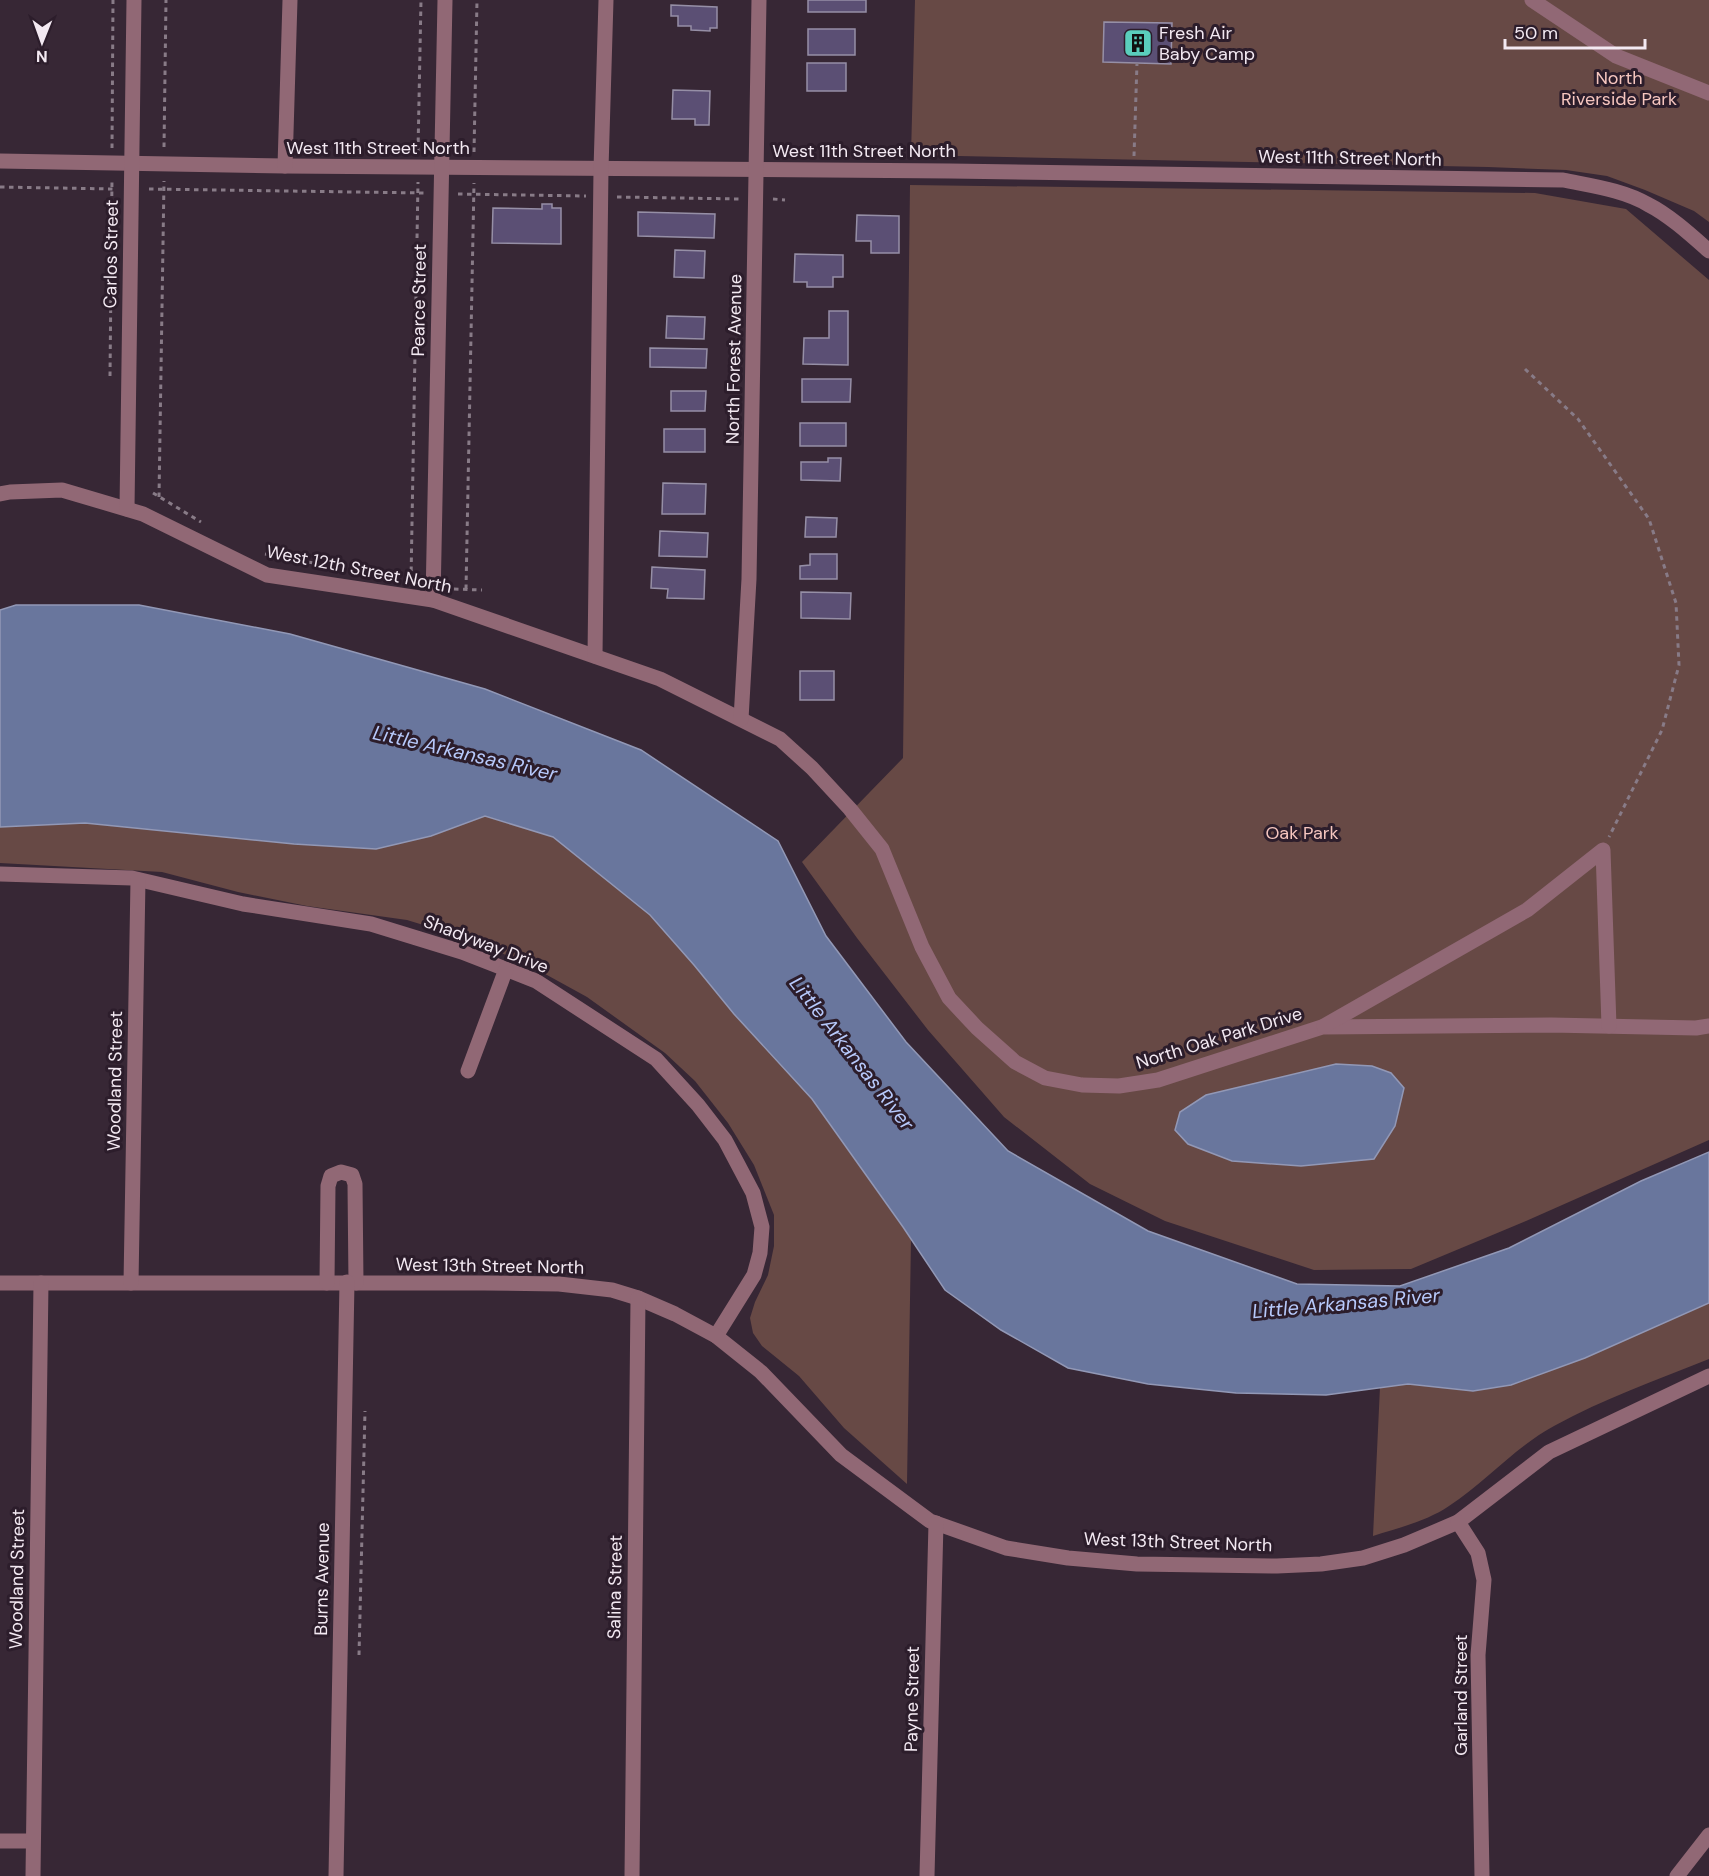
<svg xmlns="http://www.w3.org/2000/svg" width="1709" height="1876" font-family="'DM Sans',sans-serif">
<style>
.green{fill:#674945}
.water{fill:#69769d;stroke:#9298b6;stroke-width:1.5}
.building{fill:#5b4f74;stroke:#968fa6;stroke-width:1.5}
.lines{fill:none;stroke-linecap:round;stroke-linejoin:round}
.path{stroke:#887b87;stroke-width:3;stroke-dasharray:4.5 4.5;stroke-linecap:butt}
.minor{stroke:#916875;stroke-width:15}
.labels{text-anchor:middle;stroke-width:6;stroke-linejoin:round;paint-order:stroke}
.poi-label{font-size:18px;fill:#f3e9f2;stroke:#2c1d2b;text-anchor:start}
.park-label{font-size:18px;fill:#f6c6bf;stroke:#2c1d2b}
.street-label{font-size:18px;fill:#f3e9f2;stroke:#2c1d2b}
.water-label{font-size:20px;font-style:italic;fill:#b7c9fb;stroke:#2c1d2b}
</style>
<rect width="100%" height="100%" fill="#372735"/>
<g class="green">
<path d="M915 0H1709V222L1694 211 1645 190 1607 176 1566 170 1488 167 911 155Z"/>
<path d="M910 185 1535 193 1626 209 1709 280V1140L1526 1221 1411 1269 1314 1270 1165 1221 1090 1184 1004 1117 928 1030 857 938 802 862 903 758Z"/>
<path d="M485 816 553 837 650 915 694 965 734 1014 812 1099 911 1239 907 1484 844 1428 799 1376 762 1346 753 1333 750 1318 755 1302 768 1275 774 1246V1215L754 1165 728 1123 695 1081 665 1053 587 997 527 964 469 939 407 920 307 906 238 892 162 872 0 863V827L85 823 294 844 431 836Z"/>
<path d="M1709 1303V1359C1657 1380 1603 1399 1554 1426 1515 1447 1486 1482 1449 1506 1427 1521 1398 1528 1373 1536L1380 1387 1408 1384 1473 1391 1511 1385 1585 1358Z"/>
</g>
<g class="water">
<path d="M16 605H139L290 634 485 689 641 750 778 841 826 936 906 1042 1008 1151 1148 1231 1297 1284 1400 1286 1509 1248 1641 1181 1709 1152V1303L1585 1358 1511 1385 1473 1391 1408 1384 1326 1395 1236 1393 1148 1384 1068 1368 1001 1330 945 1290 903 1227 812 1099 734 1014 694 965 650 915 553 837 485 816 431 836 376 849 294 844 85 823 0 827V610Z"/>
<path d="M1336 1064 1372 1066 1391 1073 1404 1088 1395 1126 1374 1159 1301 1166 1232 1161 1188 1144 1175 1130 1180 1112 1206 1095Z"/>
</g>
<g class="building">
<rect x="808" y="0" width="58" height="12"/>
<path d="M671 5 717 7V28H710V31L691 30V26H678V16H671Z"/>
<path d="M1104 22 1172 23 1171 64 1103 62Z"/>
<rect x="808" y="29" width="47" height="26"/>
<rect x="807" y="63" width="39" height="28"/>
<path d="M673 90 710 91 709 125H695V119H672Z"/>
<path d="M542 204H552V208H561V244L492 243 493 208 542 209Z"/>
<path d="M638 212 715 214 714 238 638 236Z"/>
<path d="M857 215 899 216V253H871V241H856Z"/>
<path d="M675 250 705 251 704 278 674 277Z"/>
<path d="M795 254 843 255V277H833V287H807V282H794Z"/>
<path d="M829 311H848V365L803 364 804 338H829Z"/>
<path d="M667 316 705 317 704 339 666 338Z"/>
<path d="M650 348 707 349 706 368 650 367Z"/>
<path d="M802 379H851L850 402H802Z"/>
<path d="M671 391H706L705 411H671Z"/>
<rect x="800" y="423" width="46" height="23"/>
<rect x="664" y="429" width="41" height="23"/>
<path d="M828 458H841L840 481 801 480V462H828Z"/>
<path d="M663 483 706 484 705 514H662Z"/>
<path d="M806 517 837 518 836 537H805Z"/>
<path d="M660 531 708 533 707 557 659 556Z"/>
<path d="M810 554H837V579H800V566L810 565Z"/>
<path d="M652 567 705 570 704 599 667 598 668 589 651 588Z"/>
<path d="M801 592 851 593 850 619 801 618Z"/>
<rect x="800" y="671" width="34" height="29"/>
</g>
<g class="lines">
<g class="path">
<path d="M164 147 166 0"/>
<path d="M112 148 113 0"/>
<path d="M418 151 421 0"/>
<path d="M474 152 477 0"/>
<path d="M1134 156 1137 63"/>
<path d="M0 187 115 189"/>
<path d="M149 189 424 193"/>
<path d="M458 194 586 196"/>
<path d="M617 197 739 199"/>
<path d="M773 199 785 200"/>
<path d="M1525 369 1578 419 1649 519 1676 603 1679 665 1662 730 1609 837"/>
<path d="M110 376 112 178"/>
<path d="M153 493 201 522"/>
<path d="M159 497 164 181"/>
<path d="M265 554 335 567"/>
<path d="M411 580 418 182"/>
<path d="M454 589 482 590"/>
<path d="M466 589 474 183"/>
<path d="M359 1655 365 1411"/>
</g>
<g class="minor">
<path d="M1532 0 1616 56 1709 93"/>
<path d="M0 161 285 166 950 171 1563 180C1592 186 1624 190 1649 205 1669 215 1692 236 1709 251"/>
<path d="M285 166 290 0"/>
<path d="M0 494 10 492 62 490 143 514 267 575 433 600 660 679 780 739 812 768 850 809 882 849 922 947 949 998 977 1028 1015 1062 1045 1078 1082 1085 1119 1086 1158 1080 1322 1027 1551 1025 1696 1028 1709 1026"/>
<path d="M127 509 134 0"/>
<path d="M433 600 445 0"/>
<path d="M595 656 601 169 606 0"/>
<path d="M741 719 749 579 759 0"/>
<path d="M0 874 132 878 243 904 371 924 462 952 536 981 656 1059 698 1105 725 1140 753 1193 762 1227 760 1253 754 1275 716 1336"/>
<path d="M1324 1026 1527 910 1603 850 1609 1026"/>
<path d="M468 1071 506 969"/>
<path d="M0 1283H484L559 1284 612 1290 638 1298 675 1314 716 1336 761 1372 841 1455 930 1521 1006 1548 1068 1558 1137 1564 1277 1566 1321 1564 1363 1558 1404 1545 1458 1522 1549 1452 1709 1376"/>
<path d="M131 1283 138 880"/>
<path d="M327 1283 328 1186 331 1176 341 1172 352 1175 355 1184 356 1283"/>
<path d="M1458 1522 1478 1553 1484 1580 1478 1655 1482 1876"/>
<path d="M0 1841H33"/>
<path d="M33 1876 41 1283"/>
<path d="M336 1876 347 1282"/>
<path d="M632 1876 638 1298"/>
<path d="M927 1876 936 1523"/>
<path d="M1677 1876 1709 1835"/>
</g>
</g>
<defs>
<g id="building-square" transform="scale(1.5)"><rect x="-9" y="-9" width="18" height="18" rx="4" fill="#5acebc" stroke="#2c1d2b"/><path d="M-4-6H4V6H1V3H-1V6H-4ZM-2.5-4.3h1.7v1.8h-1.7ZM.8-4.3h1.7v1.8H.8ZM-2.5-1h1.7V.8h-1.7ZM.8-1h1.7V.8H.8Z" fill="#111"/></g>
</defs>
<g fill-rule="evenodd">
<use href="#building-square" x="1138" y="43"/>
</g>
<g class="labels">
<g class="poi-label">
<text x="1159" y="39">Fresh Air<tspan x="1159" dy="21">Baby Camp</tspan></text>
</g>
<g class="park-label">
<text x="1619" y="84">North<tspan x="1619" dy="21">Riverside Park</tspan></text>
<text x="1302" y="839">Oak Park</text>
</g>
<g class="street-label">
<text x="378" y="154">West 11th Street North</text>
<text x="864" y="157">West 11th Street North</text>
<text transform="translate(1350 158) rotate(1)" y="6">West 11th Street North</text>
<text transform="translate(111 254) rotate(-89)" y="6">Carlos Street</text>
<text transform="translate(419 300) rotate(-89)" y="6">Pearce Street</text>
<text transform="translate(734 359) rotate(-89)" y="6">North Forest Avenue</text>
<text transform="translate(359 569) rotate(11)" y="6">West 12th Street North</text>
<text transform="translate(486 944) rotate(21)" y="6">Shadyway Drive</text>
<text transform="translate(1219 1038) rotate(-17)" y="6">North Oak Park Drive</text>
<text transform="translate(115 1081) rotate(-89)" y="6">Woodland Street</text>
<text transform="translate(490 1266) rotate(1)" y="6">West 13th Street North</text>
<text transform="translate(1178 1542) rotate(2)" y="6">West 13th Street North</text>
<text transform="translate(17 1579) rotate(-89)" y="6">Woodland Street</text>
<text transform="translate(322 1579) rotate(-89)" y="6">Burns Avenue</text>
<text transform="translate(615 1587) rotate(-89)" y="6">Salina Street</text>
<text transform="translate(1461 1695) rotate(-90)" y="6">Garland Street</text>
<text transform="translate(912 1699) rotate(-89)" y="6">Payne Street</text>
</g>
<g class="water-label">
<text transform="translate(465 753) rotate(13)" y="7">Little Arkansas River</text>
<text transform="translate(852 1053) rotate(52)" y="7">Little Arkansas River</text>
<text transform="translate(1346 1303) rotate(-5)" y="7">Little Arkansas River</text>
</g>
</g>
<g transform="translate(42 42) rotate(181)" stroke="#2c1d2b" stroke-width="4.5" paint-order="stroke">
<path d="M0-4.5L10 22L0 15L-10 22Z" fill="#f3e9f2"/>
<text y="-9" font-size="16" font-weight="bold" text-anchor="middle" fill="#f3e9f2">N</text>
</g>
<path d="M1505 39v9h140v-9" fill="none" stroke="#f3e9f2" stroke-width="3"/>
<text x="1514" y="39" font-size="18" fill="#f3e9f2" stroke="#2c1d2b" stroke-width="4.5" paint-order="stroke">50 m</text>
</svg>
